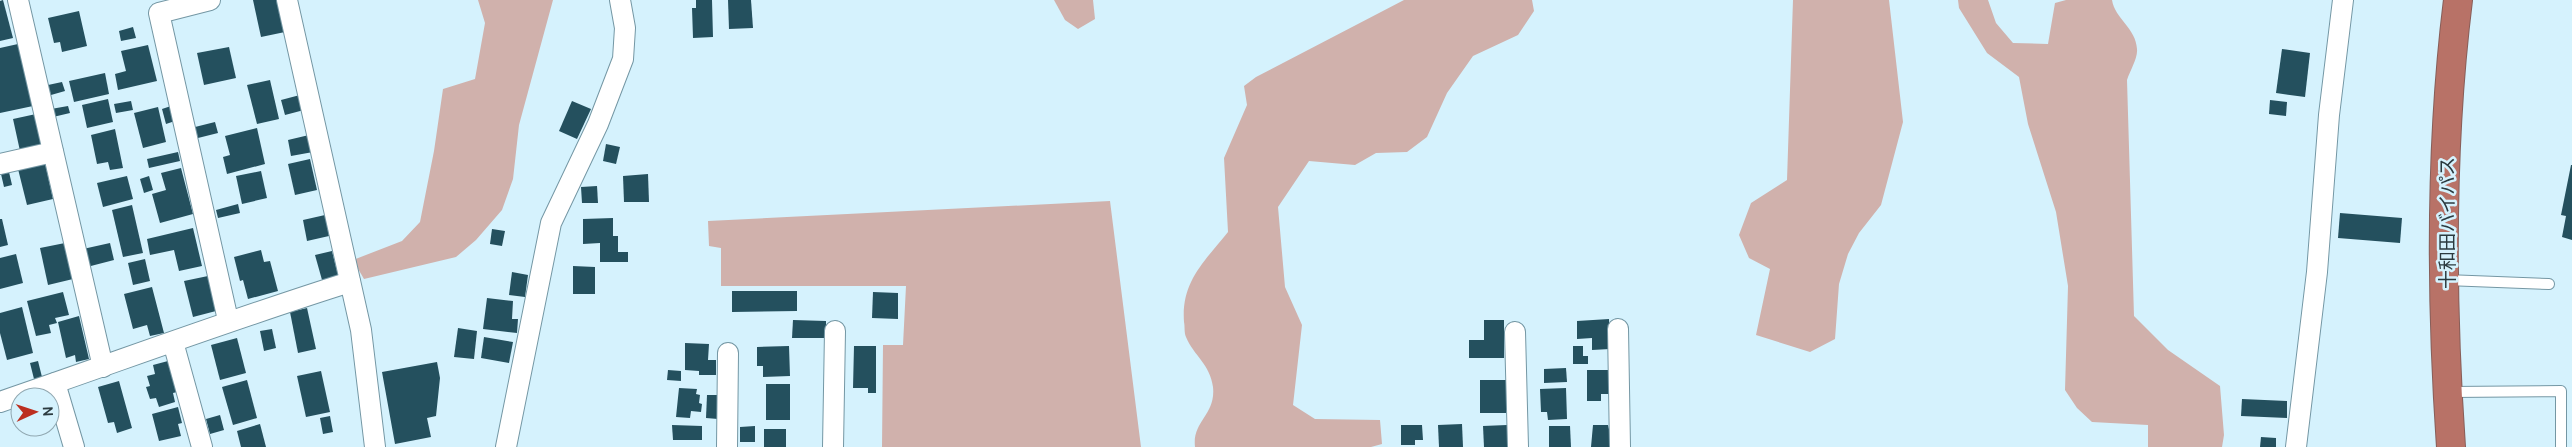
<svg xmlns="http://www.w3.org/2000/svg" width="2572" height="447" font-family="Cabin,'Noto Sans JP',sans-serif">
<style>
.green{fill:#d0b1ac}
.building{fill:#24505e}
.lines{fill:none;stroke-linecap:round;stroke-linejoin:round}
.lane-casing{stroke:#7497a4;stroke-width:12}
.street-casing{stroke:#7497a4;stroke-width:22}
.highway-casing{stroke:#875e59;stroke-width:30}
.lane{stroke:#fff;stroke-width:10}
.street{stroke:#fff;stroke-width:20}
.highway{stroke:#b87267;stroke-width:28}
.labels{text-anchor:middle;stroke-width:5;stroke-linejoin:round;paint-order:stroke}
.street-label{font-size:19px;fill:#2b3a3f;stroke:#d5f2fd}
</style>
<rect width="100%" height="100%" fill="#d5f2fd"/>
<g class="green">
<path d="M478 0H553L519 125 513 179 502 210 476 240 456 257 364 279 353 260 402 241 420 222 434 151 443 89 475 79 485 23Z"/>
<path d="M1054 0H1093L1095 19 1078 29 1065 20Z"/>
<path d="M1404 0H1532L1534 11 1518 35 1473 56 1447 93 1427 137 1407 152 1376 153 1355 165 1309 161 1278 207 1285 287 1302 325 1293 405 1315 419 1380 420 1382 444 1371 447H1195C1192 421 1216 415 1213 387 1210 364 1194 356 1186 337 1184 333 1185 326 1184 322 1181 281 1205 261 1228 232L1224 158 1247 105 1244 86 1256 77Z"/>
<path d="M1793 0H1889L1903 122 1881 205 1859 233 1848 254 1839 284 1835 339 1810 352 1756 335 1770 269 1749 258 1739 235 1751 203 1787 180Z"/>
<path d="M1958 0H1988L1996 23 2013 43 2048 44 2055 3 2066 0H2112C2115 19 2136 28 2137 49 2138 58 2130 71 2127 80L2134 316 2168 350 2220 386 2224 435 2222 447H2148V425L2092 422 2077 408 2065 390 2068 286 2056 212 2028 124 2019 77 1987 53 1959 8Z"/>
<path d="M1110 201 1141 447H882L883 345H903L906 286H721V248L709 246 708 221Z"/>
</g>
<g class="building">
<path d="M3 0 13 38 0 41V1Z"/>
<path d="M253 0H278L285 32 261 37Z"/>
<path d="M696 0H712L713 37 693 38 692 8H696Z"/>
<path d="M728 0H751L753 28 729 29Z"/>
<path d="M79 11 87 46 62 52 60 42 54 43 48 18Z"/>
<path d="M133 27 136 38 121 41 119 31Z"/>
<path d="M18 44 33 106 0 113V48Z"/>
<path d="M148 45 157 81 118 90 115 74 126 71 121 51Z"/>
<path d="M229 47 236 78 204 85 197 53Z"/>
<path d="M2282 49 2310 53 2305 97 2276 93Z"/>
<path d="M105 73 109 94 74 102 69 81Z"/>
<path d="M270 80 279 119 257 124 247 85Z"/>
<path d="M62 82 65 91 51 95 48 85Z"/>
<path d="M300 95 304 110 285 115 281 100Z"/>
<path d="M108 99 113 122 87 128 82 105Z"/>
<path d="M2270 100 2287 102 2286 116 2269 114Z"/>
<path d="M131 101 133 110 116 113 114 104Z"/>
<path d="M572 101 591 109 577 139 559 131Z"/>
<path d="M68 106 70 113 53 117 51 109Z"/>
<path d="M171 106 175 121 166 124 162 109Z"/>
<path d="M158 107 166 142 143 148 134 113Z"/>
<path d="M36 114 44 146 20 151 13 119Z"/>
<path d="M215 122 218 133 198 138 195 127Z"/>
<path d="M257 128 265 164 227 174 223 157 230 155 225 136Z"/>
<path d="M115 129 123 168 110 170 108 162 97 164 91 135Z"/>
<path d="M309 135 313 152 291 156 288 140Z"/>
<path d="M606 144 620 147 616 164 603 161Z"/>
<path d="M178 152 180 161 149 168 147 159Z"/>
<path d="M310 159 317 190 295 195 288 164Z"/>
<path d="M45 163 53 199 27 205 18 169Z"/>
<path d="M2571 165H2572V240L2562 237 2566 216 2561 215Z"/>
<path d="M181 168 193 214 160 223 152 194 166 190 161 173Z"/>
<path d="M261 171 267 198 242 204 236 176Z"/>
<path d="M9 172 12 185 4 187 1 174Z"/>
<path d="M648 174 649 202H624L623 176Z"/>
<path d="M127 176 133 199 103 207 97 183Z"/>
<path d="M149 176 153 190 144 193 140 179Z"/>
<path d="M597 186 598 203H582L581 187Z"/>
<path d="M238 204 240 213 218 218 216 210Z"/>
<path d="M132 205 143 253 123 257 112 210Z"/>
<path d="M2340 213 2402 218 2400 243 2338 238Z"/>
<path d="M325 215 329 236 307 241 303 220Z"/>
<path d="M613 218V236H618V252H628V262H600V243L583 244V219Z"/>
<path d="M0 219H2L8 245 0 247Z"/>
<path d="M193 228 202 266 179 271 174 250 150 255 147 239Z"/>
<path d="M492 229 505 231 502 246 490 244Z"/>
<path d="M65 243 73 279 48 285 40 248Z"/>
<path d="M110 243 114 260 87 267 83 249Z"/>
<path d="M261 250 264 262 270 261 278 291 248 299 243 280 240 281 234 257Z"/>
<path d="M332 251 338 275 322 280 315 255Z"/>
<path d="M16 254 23 283 0 289V258Z"/>
<path d="M145 259 150 281 133 285 128 263Z"/>
<path d="M573 266 595 267V294H573Z"/>
<path d="M512 272 528 275 525 297 509 295Z"/>
<path d="M208 276 216 311 193 317 184 281Z"/>
<path d="M152 287 164 333 150 336 147 325 133 329 124 294Z"/>
<path d="M732 291H797V311L732 312Z"/>
<path d="M63 292 69 315 55 318 57 323 49 325 51 333 36 336 27 301Z"/>
<path d="M873 292 898 293V319L872 318Z"/>
<path d="M487 298 513 301 512 319H518L517 333 483 329Z"/>
<path d="M22 307 33 353 7 360 0 333V313Z"/>
<path d="M307 308 316 349 298 353 290 312Z"/>
<path d="M79 316 89 359 76 362 75 355 66 358 58 322Z"/>
<path d="M1609 319 1610 349 1592 350V338L1577 339V321Z"/>
<path d="M793 320 826 321V338H792Z"/>
<path d="M1484 320H1504V358H1469V340H1484Z"/>
<path d="M458 328 477 331 474 359 454 357Z"/>
<path d="M272 329 276 348 264 351 260 331Z"/>
<path d="M484 337 513 342 509 363 481 358Z"/>
<path d="M237 338 246 373 220 380 211 345Z"/>
<path d="M685 343 709 344 708 360H716V375H699V371L685 370Z"/>
<path d="M789 346 790 376 763 377V366H757V347Z"/>
<path d="M854 346H876V393H868V388H853Z"/>
<path d="M1573 346H1583V356H1588V364H1573Z"/>
<path d="M38 361 42 377 34 379 30 363Z"/>
<path d="M168 361 177 392 173 393 175 402 159 407 156 398 150 399 146 387 150 386 147 376 155 374 153 365Z"/>
<path d="M437 362 440 378 436 416 427 418 431 437 395 444 382 372Z"/>
<path d="M1566 368 1567 382 1544 383V369Z"/>
<path d="M668 370 681 371V381L667 380Z"/>
<path d="M1587 370H1609V394H1601V401H1587Z"/>
<path d="M321 371 330 412 306 417 297 376Z"/>
<path d="M247 380 257 418 233 425 222 387Z"/>
<rect x="1480" y="380" width="26" height="33"/>
<path d="M119 381 132 428 117 433 114 422 108 423 98 387Z"/>
<rect x="766" y="384" width="24" height="36"/>
<path d="M679 388 697 389 696 394 700 395 699 403 702 404 701 412 691 411 690 418 676 417Z"/>
<path d="M1566 388 1567 419 1548 420 1547 412H1541L1540 389Z"/>
<path d="M707 395H718V419L706 418Z"/>
<path d="M2242 399 2287 401V418L2241 416Z"/>
<path d="M178 407 182 423 178 424 181 436 159 441 152 414Z"/>
<path d="M220 415 224 430 210 434 206 419Z"/>
<path d="M330 416 333 432 323 434 320 418Z"/>
<path d="M260 424 266 447H241L237 431Z"/>
<path d="M1462 424 1463 447H1439L1438 425Z"/>
<path d="M672 425 702 426V440H673Z"/>
<path d="M1401 425H1422L1423 440H1415V445H1401Z"/>
<path d="M1507 425V447H1484L1483 426Z"/>
<path d="M1593 425H1608L1613 447H1591Z"/>
<path d="M755 426V442H740V427Z"/>
<path d="M1549 426H1570L1571 447H1549Z"/>
<rect x="764" y="429" width="22" height="18"/>
<path d="M2261 437 2276 438V447H2260Z"/>
</g>
<g class="lines">
<g class="lane-casing">
<g id="lane">
<path d="M2446 280 2549 284"/>
<path d="M2450 392 2561 391V447"/>
</g>
</g>
<g class="street-casing">
<g id="street">
<path d="M18 0 103 367"/>
<path d="M210 0 159 13 228 320"/>
<path d="M287 0 361 330 375 447"/>
<path d="M0 164 53 152"/>
<path d="M1618 329 1620 447"/>
<path d="M1515 332 1518 447"/>
<path d="M173 342 202 447"/>
<path d="M55 383 74 447"/>
<path d="M0 402C117 362 232 319 350 282"/>
<path d="M506 447 551 223 598 124 623 59 625 28 620 0"/>
<path d="M727 447 728 353"/>
<path d="M833 447 835 331"/>
<path d="M2296 447 2317 272 2329 115 2343 0"/>
</g>
</g>
<g class="highway-casing">
<path id="highway" d="M2451 447C2441 302 2440 145 2458 0"/>
</g>
<use href="#lane" class="lane"/>
<use href="#street" class="street"/>
<use href="#highway" class="highway"/>
</g>
<g class="labels">
<g class="street-label">
<text transform="translate(2447 223) rotate(-90)" y="7">十和田バイパス</text>
</g>
</g>
<g transform="translate(35 412) rotate(87)"><circle r="24" fill="#d5f2fd" stroke="#91a8b1"/>
<path d="M0-4L9 19L0 12L-9 19Z" fill="#bc2f20"/>
<text y="-8" font-size="14" font-weight="bold" text-anchor="middle" fill="#2b3a3f">N</text>
</g>
</svg>
